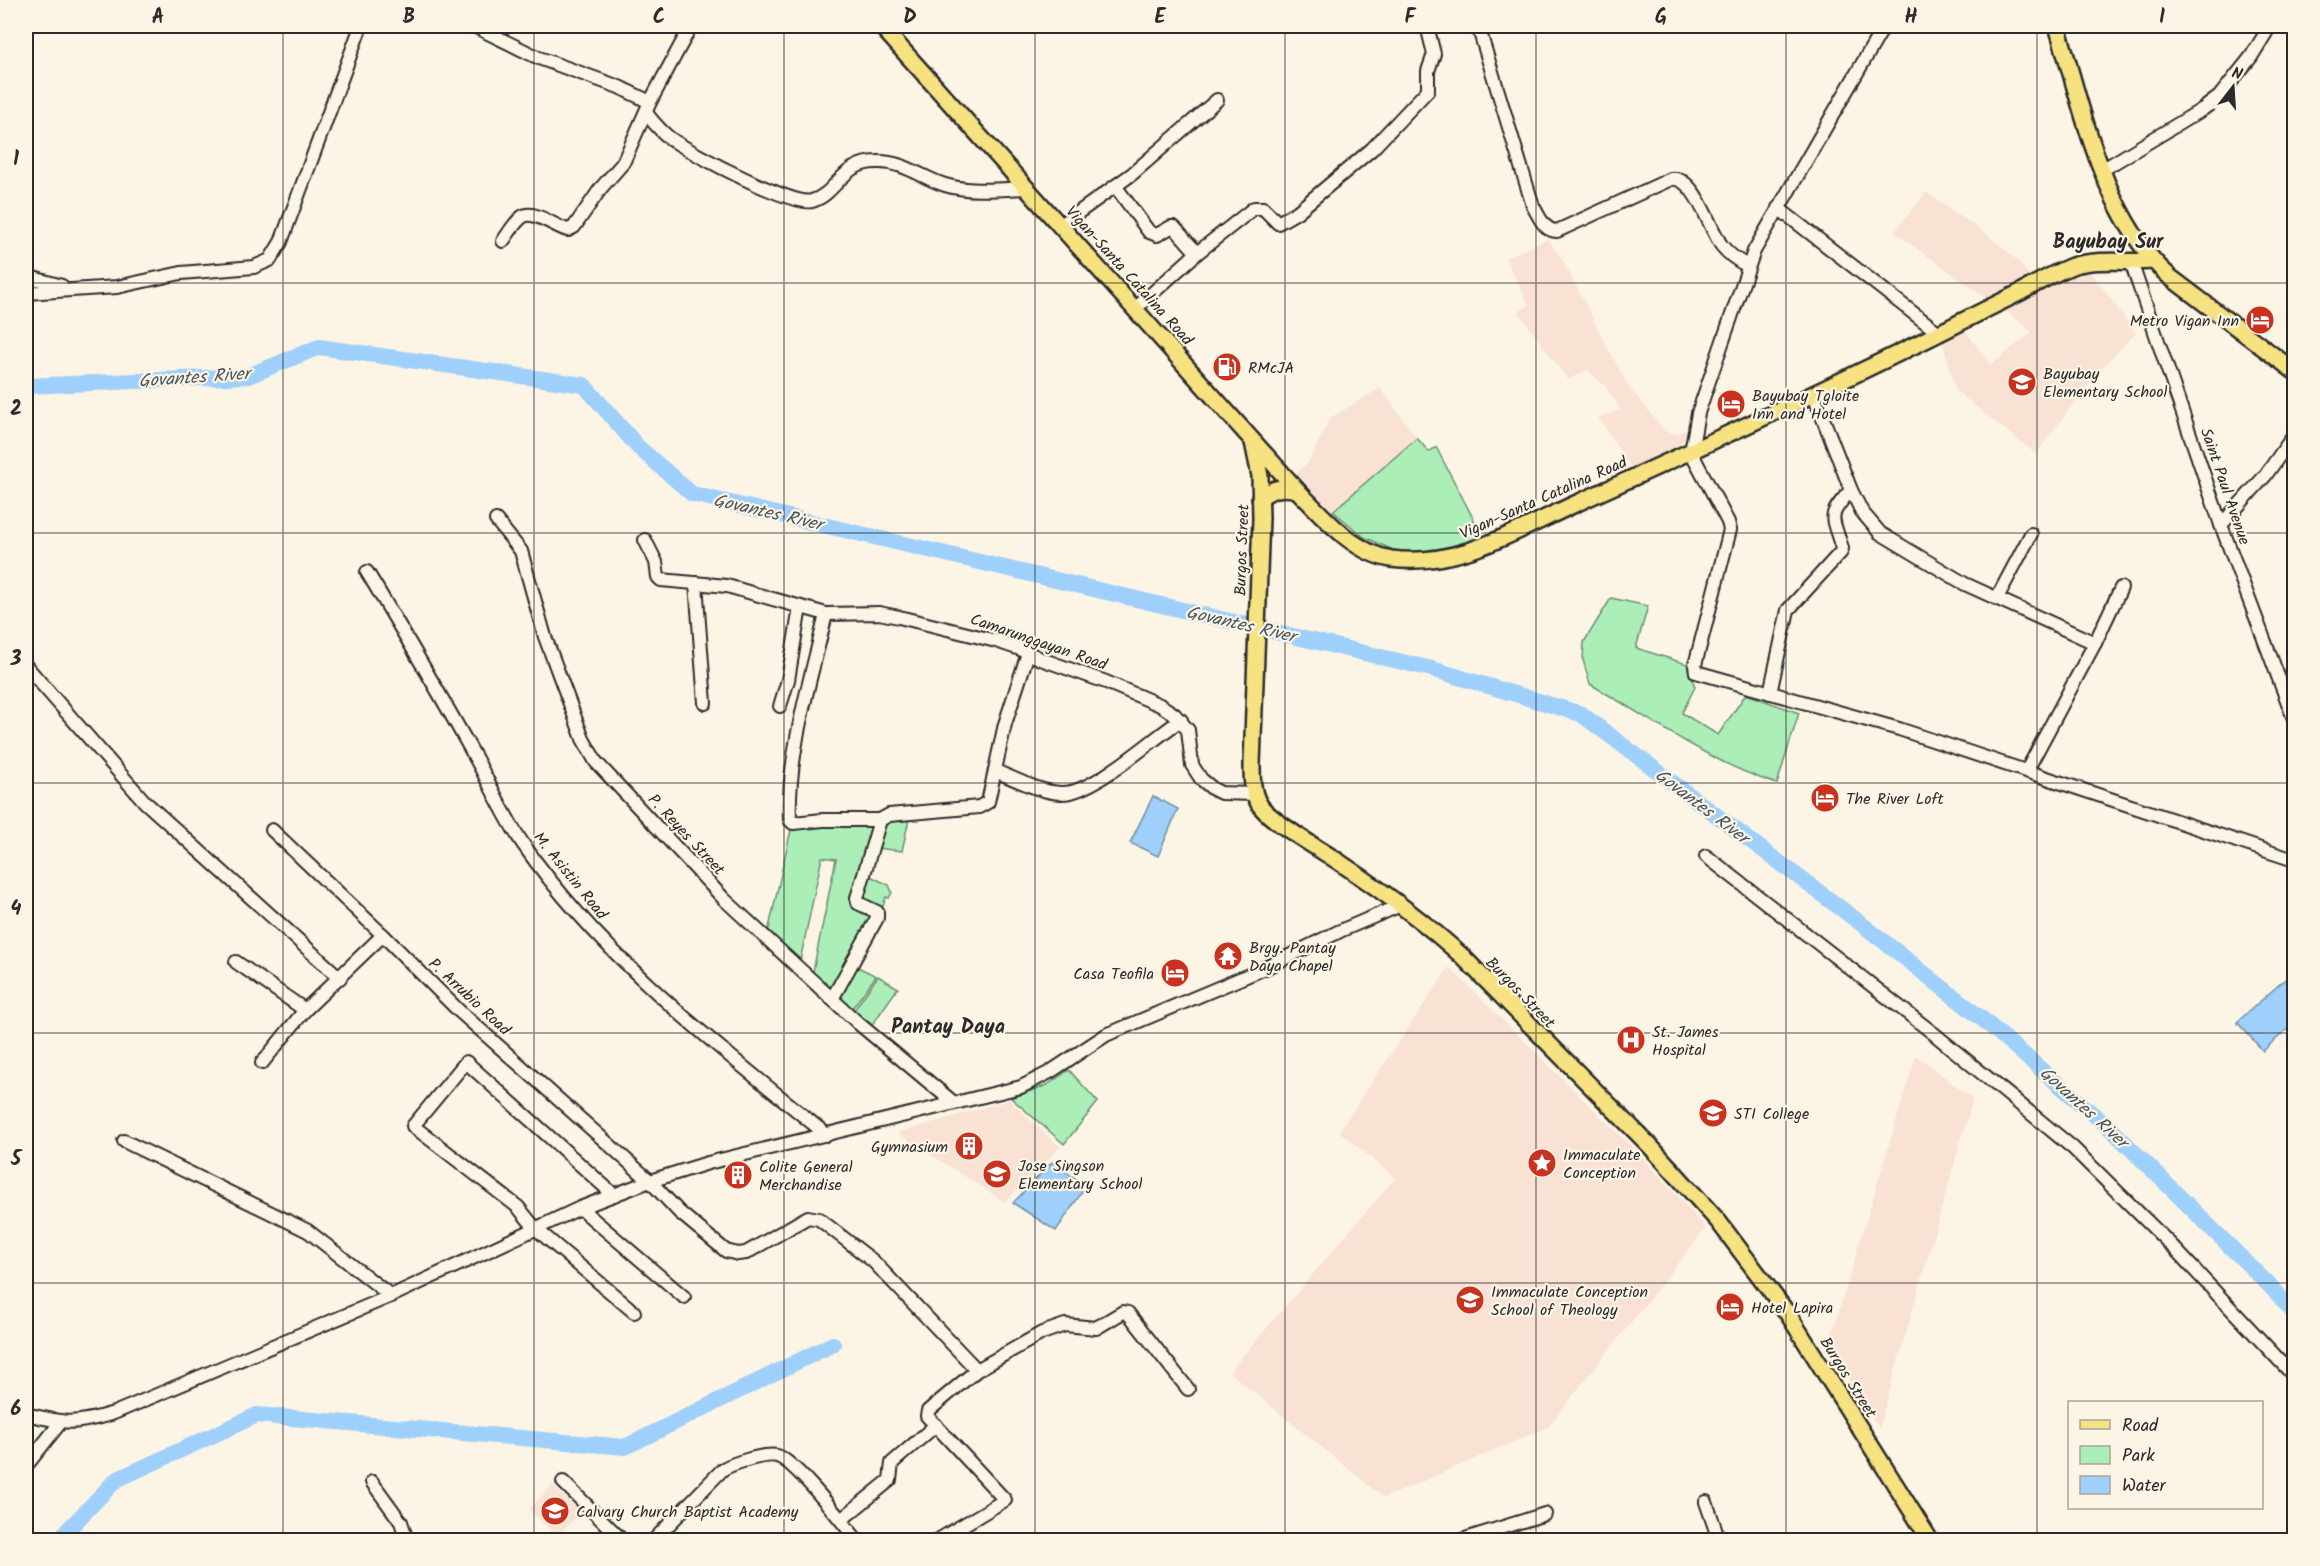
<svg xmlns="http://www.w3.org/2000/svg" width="2320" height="1566" font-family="Kalam,sans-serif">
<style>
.built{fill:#f9e2d4}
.green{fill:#abeeb8;stroke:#6b8c72;stroke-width:1.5}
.water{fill:#9ed0fb;stroke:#708ea8;stroke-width:1.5}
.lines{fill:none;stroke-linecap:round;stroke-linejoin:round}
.river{stroke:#9ed0fb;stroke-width:16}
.minor-casing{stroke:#2b2b2b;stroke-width:16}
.major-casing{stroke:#2b2b2b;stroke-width:20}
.minor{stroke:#fcf5e5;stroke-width:12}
.major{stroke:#f6e281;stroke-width:15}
.grid{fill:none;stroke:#2b2b2b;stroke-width:1.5;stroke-opacity:0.55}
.labels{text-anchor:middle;stroke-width:4.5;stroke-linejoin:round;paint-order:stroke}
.street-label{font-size:16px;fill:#2b2b2b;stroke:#fcf5e5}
.poi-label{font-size:16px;fill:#2b2b2b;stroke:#fcf5e5;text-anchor:start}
.water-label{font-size:18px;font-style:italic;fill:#48545f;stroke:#fcf5e5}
.quarter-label{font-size:20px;font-weight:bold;fill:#2b2b2b;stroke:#fcf5e5}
.neatline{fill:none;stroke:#2b2b2b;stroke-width:2}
.grid-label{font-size:20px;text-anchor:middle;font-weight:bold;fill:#2b2b2b}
</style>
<rect width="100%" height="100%" fill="#fcf5e5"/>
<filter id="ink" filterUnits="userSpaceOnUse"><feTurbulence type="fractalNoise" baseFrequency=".0167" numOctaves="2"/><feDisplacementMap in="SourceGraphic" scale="12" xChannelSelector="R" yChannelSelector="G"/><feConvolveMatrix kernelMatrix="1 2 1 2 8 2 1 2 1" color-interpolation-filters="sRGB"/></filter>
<g filter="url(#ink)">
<g class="built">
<path d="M1926 192 1989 236 2015 258 2030 276 1986 298 1894 232Z"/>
<path d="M1548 239 1562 259 1628 386 1666 432 1678 434 1687 429 1683 443 1631 468 1598 417 1621 410 1605 386 1587 370 1568 380 1518 312 1529 305 1505 258Z"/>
<path d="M2089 269 2136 333 2097 373 2036 454 1956 391 1941 336 1961 325 1991 365 2032 332 2000 306 2056 278Z"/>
<path d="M1380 388 1417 438 1333 511 1294 474 1308 463 1330 418Z"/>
<path d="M1449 967 1646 1161 1706 1228 1548 1427 1384 1498 1229 1372 1395 1178 1339 1131Z"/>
<path d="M1916 1055 1973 1099 1879 1428 1828 1347Z"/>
<path d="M1009 1100 1060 1147 1005 1202 897 1133Z"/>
<path d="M552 1485 581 1512 557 1536 529 1510Z"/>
</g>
<g class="green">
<path d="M1417 438 1429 452 1436 447 1484 539 1448 552 1400 553 1364 537 1333 511Z"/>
<path d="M1611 598 1648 606 1636 648 1687 664 1695 687 1682 713 1718 735 1746 694 1799 713 1777 784C1710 763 1651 719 1590 684L1583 660 1584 642Z"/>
<path d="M909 819 902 851 877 848 884 822Z"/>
<path d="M792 825H874L853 905 873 916 830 992 812 976 836 859 822 857 799 966 767 937Z"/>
<path d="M870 876 889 885 892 892 889 898 886 897 881 912 864 896 867 878Z"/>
<path d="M856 966 876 976 851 1010 845 1005 841 993Z"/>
<path d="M878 976 898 988 872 1025 854 1010Z"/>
<path d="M1069 1070 1098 1102 1064 1144 1011 1098 1047 1085Z"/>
</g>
<g class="water">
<path d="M1153 796 1178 809 1158 856 1130 843Z"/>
<path d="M2292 973 2294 975V1023L2263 1051 2237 1022Z"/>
<path d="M1052 1162 1086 1186 1056 1231 1013 1203Z"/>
</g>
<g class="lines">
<g class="river">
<path d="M26 386 248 376 319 347 584 385 638 447 692 494 1432 669 1581 714 1859 922 1981 1018 2114 1132 2276 1292 2294 1313"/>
<path d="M58 1540 116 1480 257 1415 625 1447 833 1344"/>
</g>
<g class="minor-casing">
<g id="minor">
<path d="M474 26 539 58 619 87 650 102"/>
<path d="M1478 26 1533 206C1539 216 1544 231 1557 231L1671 179C1695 175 1709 229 1722 246 1729 255 1738 261 1748 266"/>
<path d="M1884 26 1754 251 1698 413 1691 452 1728 522 1730 530 1695 665 1696 672 1899 729 2294 860"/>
<path d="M646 113C654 123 661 132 671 139 691 153 793 207 812 201 838 193 841 162 877 162 903 161 922 178 945 185 971 193 1001 189 1027 188"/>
<path d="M2102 170 2203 109 2219 97 2251 57 2270 26"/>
<path d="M1116 187 1149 232 1157 235 1171 227H1174L1197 253"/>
<path d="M1778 208 1939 333"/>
<path d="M1061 225 1132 174 1217 100"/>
<path d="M503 241C509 233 514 223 522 217 533 208 556 228 568 230L574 227 601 188 623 163 650 102 691 26"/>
<path d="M2131 262 2221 525 2294 719"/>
<path d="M26 276 62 286"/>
<path d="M26 293 117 287 181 273 254 267 270 260 281 242 361 26"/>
<path d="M1136 308 1197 253 1254 208H1263L1278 223 1297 212 1372 149 1428 90V71L1434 54 1427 26"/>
<path d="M1813 393 1851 490 1862 512 1880 533 1965 584 2095 643 2027 770"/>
<path d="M496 520 521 551 545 637 583 739 596 762 724 899 858 1023 954 1103"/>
<path d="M2221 525 2265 476 2294 435"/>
<path d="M645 540 656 562 658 577 661 580 727 586 826 614 879 613 899 617 996 641 1020 649 1041 659 1106 682 1160 705 1174 714 1188 730 1192 765 1201 779 1213 789 1221 793 1254 794"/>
<path d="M367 572C404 633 440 694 475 757 491 786 504 816 523 844 604 960 718 1046 827 1135"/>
<path d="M696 583 705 703"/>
<path d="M1997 598 2031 534"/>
<path d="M826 614C811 679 787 753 790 820L793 823 823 820H880"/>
<path d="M2095 643 2121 588"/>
<path d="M26 666 145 802 340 978"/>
<path d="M1770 693 1788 610 1841 552 1842 548C1832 515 1826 518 1851 490"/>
<path d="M780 706 788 680 800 607"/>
<path d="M995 771C1016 779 1039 792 1061 793 1092 795 1153 738 1181 720"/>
<path d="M272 830 383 935 458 1010 650 1181 679 1212 726 1251 738 1254 746 1253 808 1217 819 1219 873 1261 977 1370"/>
<path d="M1706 856 1933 1033 2073 1148 2174 1248 2294 1376"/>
<path d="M236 962 305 1010"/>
<path d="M832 999 877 918V912L858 903 857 898 880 820 889 815 979 807 988 802 1005 724 1028 653"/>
<path d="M262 1063 305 1010 383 935"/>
<path d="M124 1141 308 1231 391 1296"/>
<path d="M614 1195 466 1062 413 1126 518 1207 535 1228 634 1312"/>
<path d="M580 1208 684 1297"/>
<path d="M26 1414C67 1424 74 1425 114 1413L391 1296 580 1208 650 1181 708 1163 1021 1087 1050 1072 1106 1035 1263 969 1340 931 1401 905"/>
<path d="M26 1466 60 1423"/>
<path d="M372 1482 401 1522 407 1540"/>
<path d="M563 1482 622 1540"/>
<path d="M1706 1502 1716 1531 1722 1540"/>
<path d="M841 1520 890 1480 892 1463 936 1425"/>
<path d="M654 1540 723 1469C734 1463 765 1453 777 1456 795 1461 843 1523 857 1540"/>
<path d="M938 1540 1005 1500 927 1416 928 1411 977 1370 1042 1333 1065 1325 1096 1328 1123 1312 1128 1313 1188 1389"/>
<path d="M1462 1540 1545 1514"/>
</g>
</g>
<g class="major-casing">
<g id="major">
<path d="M881 26 1297 490C1323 516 1353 553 1391 559 1458 568 1517 530 1575 504 1687 453 1800 402 1911 347 1948 329 1984 310 2021 292 2037 283 2054 273 2072 266 2096 258 2127 263 2152 261"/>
<path d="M2057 26C2083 109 2103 218 2170 277L2294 371"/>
<path d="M1253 442 1260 476 1261 518 1252 764C1252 780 1252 796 1262 808 1276 825 1322 850 1342 864 1384 892 1425 922 1463 957L1651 1147 1718 1221 1788 1314 1930 1540"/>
<path d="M1260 498C1271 488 1283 486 1297 490"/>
</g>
</g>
<use href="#minor" class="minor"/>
<use href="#major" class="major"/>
</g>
</g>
<path class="grid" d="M283 26V1540M534 26V1540M784 26V1540M1035 26V1540M1285 26V1540M1536 26V1540M1786 26V1540M2037 26V1540M26 283H2294M26 533H2294M26 783H2294M26 1033H2294M26 1283H2294"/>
<defs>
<g id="hotel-disc" transform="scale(1.5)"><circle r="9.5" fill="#c8321e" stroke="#fcf5e5"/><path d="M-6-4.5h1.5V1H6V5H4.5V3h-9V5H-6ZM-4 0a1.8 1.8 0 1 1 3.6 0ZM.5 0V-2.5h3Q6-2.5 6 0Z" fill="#fff"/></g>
<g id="fuel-disc" transform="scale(1.5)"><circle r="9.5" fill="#c8321e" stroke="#fcf5e5"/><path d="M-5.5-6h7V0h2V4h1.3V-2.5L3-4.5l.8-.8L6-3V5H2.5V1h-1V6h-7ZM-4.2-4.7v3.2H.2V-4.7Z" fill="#fff"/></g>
<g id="school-disc" transform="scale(1.5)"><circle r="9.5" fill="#c8321e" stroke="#fcf5e5"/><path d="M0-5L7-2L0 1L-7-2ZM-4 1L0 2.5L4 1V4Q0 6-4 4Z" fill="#fff"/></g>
<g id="temple-disc" transform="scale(1.5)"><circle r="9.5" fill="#c8321e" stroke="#fcf5e5"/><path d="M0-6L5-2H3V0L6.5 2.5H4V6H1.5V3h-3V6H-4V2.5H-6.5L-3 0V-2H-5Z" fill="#fff"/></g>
<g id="hospital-disc" transform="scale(1.5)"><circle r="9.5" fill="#c8321e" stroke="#fcf5e5"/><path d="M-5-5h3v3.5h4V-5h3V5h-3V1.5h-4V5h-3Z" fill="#fff"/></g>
<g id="university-disc" transform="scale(1.5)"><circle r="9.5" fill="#c8321e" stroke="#fcf5e5"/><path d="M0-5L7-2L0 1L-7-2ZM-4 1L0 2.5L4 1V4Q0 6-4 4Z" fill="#fff"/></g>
<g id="building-disc" transform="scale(1.5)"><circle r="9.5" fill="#c8321e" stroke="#fcf5e5"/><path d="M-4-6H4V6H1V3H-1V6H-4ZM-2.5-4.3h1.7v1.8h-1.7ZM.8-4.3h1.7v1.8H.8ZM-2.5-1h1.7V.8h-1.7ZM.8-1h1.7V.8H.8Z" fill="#fff"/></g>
<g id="sight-disc" transform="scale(1.5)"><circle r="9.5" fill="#c8321e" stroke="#fcf5e5"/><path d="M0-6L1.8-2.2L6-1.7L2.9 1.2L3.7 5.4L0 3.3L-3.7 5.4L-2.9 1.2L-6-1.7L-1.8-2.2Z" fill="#fff"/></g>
</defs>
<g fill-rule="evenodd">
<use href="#hotel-disc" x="2260" y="320"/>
<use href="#fuel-disc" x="1227" y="367"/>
<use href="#school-disc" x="2022" y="382"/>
<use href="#hotel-disc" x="1731" y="404"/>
<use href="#hotel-disc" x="1825" y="798"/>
<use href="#temple-disc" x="1228" y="956"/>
<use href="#hotel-disc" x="1175" y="973"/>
<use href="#hospital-disc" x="1631" y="1040"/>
<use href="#university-disc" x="1713" y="1113"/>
<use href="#building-disc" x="969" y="1146"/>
<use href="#sight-disc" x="1542" y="1163"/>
<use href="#school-disc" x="997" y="1174"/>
<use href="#building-disc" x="738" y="1175"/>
<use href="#university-disc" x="1470" y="1300"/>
<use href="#hotel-disc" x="1730" y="1307"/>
<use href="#school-disc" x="555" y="1511"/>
</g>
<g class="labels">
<g class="street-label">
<text transform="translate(1130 275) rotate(48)" y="6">Vigan-Santa Catalina Road</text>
<text transform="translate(2226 486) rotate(71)" y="6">Saint Paul Avenue</text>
<text transform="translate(1543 497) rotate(-24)" y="6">Vigan-Santa Catalina Road</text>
<text transform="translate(1241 550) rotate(-88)" y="6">Burgos Street</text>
<text transform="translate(1039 641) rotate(19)" y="6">Camarunggayan Road</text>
<text transform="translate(687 834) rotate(47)" y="6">P. Reyes Street</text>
<text transform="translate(571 875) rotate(51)" y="6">M. Asistin Road</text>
<text transform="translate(1521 992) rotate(46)" y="6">Burgos Street</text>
<text transform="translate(470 996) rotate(43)" y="6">P. Arrubio Road</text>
<text transform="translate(1849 1377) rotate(58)" y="6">Burgos Street</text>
</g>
<g class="poi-label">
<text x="2239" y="326" text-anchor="end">Metro Vigan Inn</text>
<text x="1248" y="373">RMcJA</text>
<text x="2043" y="379">Bayubay<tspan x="2043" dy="18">Elementary School</tspan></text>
<text x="1752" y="401">Bayubay Tgloite<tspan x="1752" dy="18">Inn and Hotel</tspan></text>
<text x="1846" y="804">The River Loft</text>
<text x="1249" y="953">Brgy. Pantay<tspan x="1249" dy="18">Daya Chapel</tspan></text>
<text x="1154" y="979" text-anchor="end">Casa Teofila</text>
<text x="1652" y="1037">St. James<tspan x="1652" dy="18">Hospital</tspan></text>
<text x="1734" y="1119">STI College</text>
<text x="948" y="1152" text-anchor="end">Gymnasium</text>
<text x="1563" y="1160">Immaculate<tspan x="1563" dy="18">Conception</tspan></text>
<text x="1018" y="1171">Jose Singson<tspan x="1018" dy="18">Elementary School</tspan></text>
<text x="759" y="1172">Colite General<tspan x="759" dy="18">Merchandise</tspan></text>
<text x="1491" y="1297">Immaculate Conception<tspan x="1491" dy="18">School of Theology</tspan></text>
<text x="1751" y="1313">Hotel Lapira</text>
<text x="576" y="1517">Calvary Church Baptist Academy</text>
</g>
<g class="water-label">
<text transform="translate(194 377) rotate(-4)" y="6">Govantes River</text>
<text transform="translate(768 512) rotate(13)" y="6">Govantes River</text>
<text transform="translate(1241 624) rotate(13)" y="6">Govantes River</text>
<text transform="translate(1702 806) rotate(37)" y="6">Govantes River</text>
<text transform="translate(2084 1107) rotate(42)" y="6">Govantes River</text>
</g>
<g class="quarter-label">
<text x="2108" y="248">Bayubay Sur</text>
<text x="948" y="1033">Pantay Daya</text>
</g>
</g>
<rect width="2320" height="1566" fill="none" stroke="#fcf5e5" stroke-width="66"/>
<rect x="2068" y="1401" width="195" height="108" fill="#fcf5e5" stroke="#a8a49b" stroke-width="1.5"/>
<rect x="2080" y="1420" width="30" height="9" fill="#f6e281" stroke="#a8a49b" stroke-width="1.5"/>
<text x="2122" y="1431" font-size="18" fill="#2b2b2b">Road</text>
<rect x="2080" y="1446" width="30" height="18" fill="#abeeb8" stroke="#a8a49b" stroke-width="1.5"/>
<text x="2122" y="1461" font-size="18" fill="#2b2b2b">Park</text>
<rect x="2080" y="1476" width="30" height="18" fill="#9ed0fb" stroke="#a8a49b" stroke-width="1.5"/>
<text x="2122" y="1491" font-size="18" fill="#2b2b2b">Water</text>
<g transform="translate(2233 87) rotate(17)" stroke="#fcf5e5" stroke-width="4.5" paint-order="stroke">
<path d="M0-4.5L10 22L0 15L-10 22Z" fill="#2b2b2b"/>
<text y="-9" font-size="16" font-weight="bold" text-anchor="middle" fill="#2b2b2b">N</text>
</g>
<rect x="33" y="33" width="2254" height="1500" class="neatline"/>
<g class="grid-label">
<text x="158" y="23">A</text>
<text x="409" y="23">B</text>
<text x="659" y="23">C</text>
<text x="910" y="23">D</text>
<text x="1160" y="23">E</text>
<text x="1410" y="23">F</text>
<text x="1661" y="23">G</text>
<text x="1911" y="23">H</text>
<text x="2162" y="23">I</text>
<text x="16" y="165">1</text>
<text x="16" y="415">2</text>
<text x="16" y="665">3</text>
<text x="16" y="915">4</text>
<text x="16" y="1165">5</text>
<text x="16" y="1415">6</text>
</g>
</svg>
